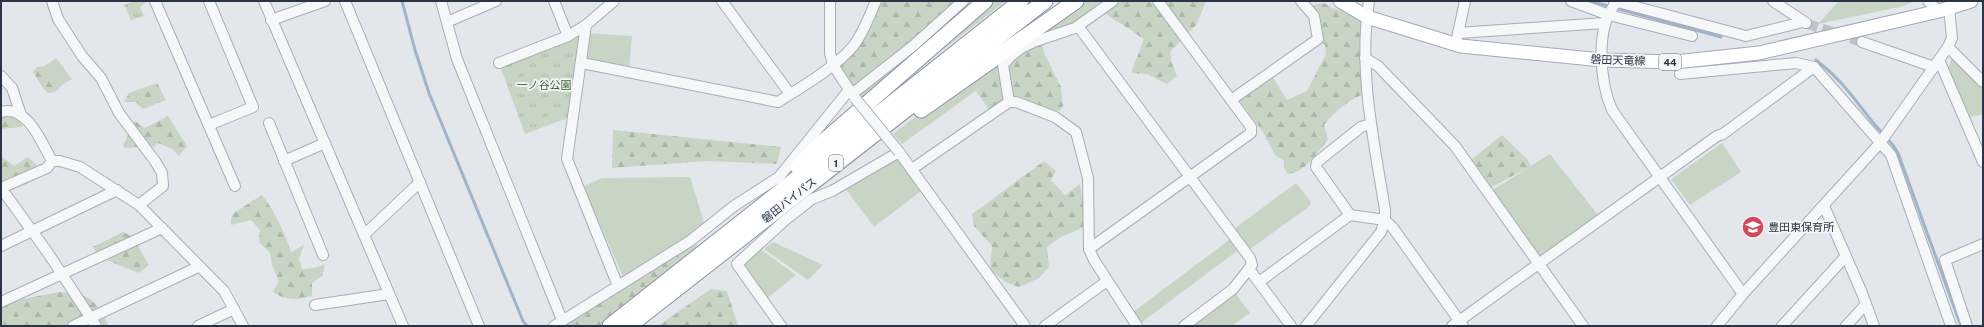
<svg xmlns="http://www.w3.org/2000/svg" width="1984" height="327" font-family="'Public Sans','Noto Sans JP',sans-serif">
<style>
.grass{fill:#c9d5c4}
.forest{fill:url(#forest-firs)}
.park{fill:url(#park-tufts)}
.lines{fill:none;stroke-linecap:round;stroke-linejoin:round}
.stream{stroke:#9fb4cb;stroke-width:3}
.minor-tunnel{stroke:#bec2ca;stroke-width:10;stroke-dasharray:10 5;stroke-linecap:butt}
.minor-casing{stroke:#a8adb6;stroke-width:12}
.major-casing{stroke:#a3abb7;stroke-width:15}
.highway-casing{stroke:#8b94a2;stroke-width:17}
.minor{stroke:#f6f7f9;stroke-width:10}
.major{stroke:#fff;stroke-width:13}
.highway{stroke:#fff;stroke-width:15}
.minor-bridge-casing{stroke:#a8adb6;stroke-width:12;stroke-linecap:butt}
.minor-bridge{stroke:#f6f7f9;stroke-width:10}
.labels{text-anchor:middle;stroke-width:3.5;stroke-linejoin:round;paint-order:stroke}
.shield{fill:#f3f5f8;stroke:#676e7a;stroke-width:1}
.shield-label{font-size:10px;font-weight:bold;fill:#2b3444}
.street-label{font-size:11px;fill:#2b3444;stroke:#f3f5f8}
.park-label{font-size:11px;fill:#3f6038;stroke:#f3f5f8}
.poi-label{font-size:11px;fill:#2b3444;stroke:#f3f5f8;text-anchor:start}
</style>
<defs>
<pattern id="forest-firs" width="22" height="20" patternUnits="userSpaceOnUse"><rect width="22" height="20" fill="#c9d5c4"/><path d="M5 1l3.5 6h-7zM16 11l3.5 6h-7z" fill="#adb7aa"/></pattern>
<pattern id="park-tufts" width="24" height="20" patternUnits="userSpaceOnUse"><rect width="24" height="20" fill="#c9d5c4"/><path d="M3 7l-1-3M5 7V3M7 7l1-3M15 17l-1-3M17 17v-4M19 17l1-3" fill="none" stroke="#adb7aa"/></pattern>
</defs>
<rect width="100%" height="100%" fill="#e3e6eb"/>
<g class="grass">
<path d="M985 1H1006L944 49 942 44Z"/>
<path d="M1081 1H1114L1006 62 988 82 902 144 893 134 989 61Z"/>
<path d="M1839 1H1911L1912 2 1904 6 1818 24Z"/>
<path d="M585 33 632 36 629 71 582 63Z"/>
<path d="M1952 57 1983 90V114L1968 118 1948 70Z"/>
<path d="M56 58 72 79 62 85 57 77 45 66Z"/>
<path d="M1722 143 1741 172 1690 205 1671 179Z"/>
<path d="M1550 154 1601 219 1536 260 1488 193Z"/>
<path d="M893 155 925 188 874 227 843 185Z"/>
<path d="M690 177 706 229 625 281 583 187 602 178Z"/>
<path d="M1296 183 1311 202 1310 206 1250 249 1234 229Z"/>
<path d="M1229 240 1237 251 1141 323 1133 312Z"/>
<path d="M773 242 823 265 808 280 764 249Z"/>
<path d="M760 249 796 275 764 301 740 268Z"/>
<path d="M1236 294 1250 313 1232 326H1192Z"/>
</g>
<g class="forest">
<path d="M875 1H949L958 5 960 4 954 1H981L866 102 833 65 854 45Z"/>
<path d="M1118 1H1206L1197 24 1170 52 1171 61 1177 76 1167 84 1147 74 1131 73 1144 39 1100 10 1116 4Z"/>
<path d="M1324 3 1332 8 1367 17V93C1350 98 1335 111 1324 125L1328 139C1317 153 1306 172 1288 174L1284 168V161L1275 155 1263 132 1239 100 1272 76 1287 100 1307 91 1326 54 1325 45 1318 39 1313 5Z"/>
<path d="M1041 39 1044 53 1061 87 1063 106 1060 110 1049 115 1016 102 992 114 976 91 988 82 1009 58Z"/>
<path d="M45 66 57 77 62 85 55 92 48 93 43 88 33 72 37 67Z"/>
<path d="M157 83 166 100 143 109 136 102H124L129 93Z"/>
<path d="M11 114 21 121 22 127 1 129V116Z"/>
<path d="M168 116 187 146 179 156 172 149 158 143 154 147 145 143 137 147 124 148 123 144C129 137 129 127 135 121L145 128Z"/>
<path d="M613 130 781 147 777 164 708 161 612 168Z"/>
<path d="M1502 135 1527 159 1531 166 1486 190 1467 163Z"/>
<path d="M1 156 14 166 28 157 41 169C33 186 16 186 1 194Z"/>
<path d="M1044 161 1056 171 1051 180 1065 195 1080 184 1085 214 1084 227 1061 237 1047 247 1049 267 1039 278 1019 287 1005 282 990 269 992 246 974 226 972 214Z"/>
<path d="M262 195C276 213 284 231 291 252L304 245 299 258 302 269 314 268 325 265 322 276 312 283V296C297 300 287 301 273 292L279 281 272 265 270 253 259 242 260 230 251 220 231 225V218L234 213Z"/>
<path d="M123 232 132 236 149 265 139 273 99 257 93 247Z"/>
<path d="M699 244 657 289 602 326H556L670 254Z"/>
<path d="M711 289 727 291 738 326H658Z"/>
<path d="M60 292C93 295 93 298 109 326H1V303Z"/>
</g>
<g class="park">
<path d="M134 1 146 2 140 7 144 16 131 20 124 5Z"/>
<path d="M585 33 573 116 525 134 499 63Z"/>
</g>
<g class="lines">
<g class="stream">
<path d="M402 1 415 50 429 93 523 321 527 326"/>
<path d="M1590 1 1721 37"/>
<path d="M1816 60C1841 79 1852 96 1871 120 1880 132 1891 140 1898 153L1961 326"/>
</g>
<path class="minor-tunnel" d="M1808 24 1862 42"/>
<g class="minor-casing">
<g id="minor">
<path d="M52 1 58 19 82 56 101 78 119 113 155 161 162 173 163 186 139 205"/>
<path d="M155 1 235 186"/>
<path d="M264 1 403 326"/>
<path d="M345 1 479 326"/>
<path d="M441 1 457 59 562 320"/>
<path d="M554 1 568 36"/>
<path d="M614 1 586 25 567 159 618 286"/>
<path d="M722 1 790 94"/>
<path d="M830 1V53L833 65 852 94"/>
<path d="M1571 1 1609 15 1692 36"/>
<path d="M1614 1 1746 36 1803 22"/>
<path d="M1618 1C1594 25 1600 82 1612 110L1743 294"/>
<path d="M1773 1 1806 23"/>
<path d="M1928 1 1939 11"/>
<path d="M271 20 325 1"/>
<path d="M447 22 496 1"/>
<path d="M1078 26 1250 258 1252 265 1233 289 1184 326"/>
<path d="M1458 33 1605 23"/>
<path d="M1457 38 1465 1"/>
<path d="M1862 42 1934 67"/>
<path d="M1948 47 1983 82"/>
<path d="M1365 58 1378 66 1455 146 1583 326"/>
<path d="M1939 60 1983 162"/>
<path d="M499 63 568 36 586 25"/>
<path d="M582 63 778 102C800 88 839 65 854 45 864 32 869 16 876 1"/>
<path d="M1680 74 1796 63 1814 67 1891 155 1951 326"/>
<path d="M1 76 12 88 21 115"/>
<path d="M852 94 913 46 963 1"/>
<path d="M1231 100 1318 39 1314 16 1301 1"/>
<path d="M1009 102 1003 65 1011 56 1021 48 1036 41 1075 28 1113 1"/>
<path d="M1 112C27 104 42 143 52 161L47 168 1 188"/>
<path d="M269 123 323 255"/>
<path d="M209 125 253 107 209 1"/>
<path d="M52 161H60L80 167 139 205 224 291 243 326"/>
<path d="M284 161 325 143"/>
<path d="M912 169 1009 102H1016L1055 117 1076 132 1088 178 1089 249 1094 260 1137 326"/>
<path d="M1 188 48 253 96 326"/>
<path d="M1824 206 1862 293 1874 326"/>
<path d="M1350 215 1316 167 1317 162 1361 127 1371 124"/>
<path d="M364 235 420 182"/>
<path d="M1 246 117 190"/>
<path d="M1089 249 1251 133V127L1158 1"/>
<path d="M1249 269 1291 326"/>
<path d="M1259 282 1350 215 1385 220 1393 228 1463 326"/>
<path d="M1 302 162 228"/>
<path d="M315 305 389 294"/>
<path d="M73 326 198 267"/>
<path d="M198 326 234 309"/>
<path d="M554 326 690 241 734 206 779 177 849 90"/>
<path d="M781 326 737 264 784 221 812 199 832 191 899 152 1025 326"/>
<path d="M1045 326 1107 281"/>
<path d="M1306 326 1381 232 1385 220V210C1374 141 1358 72 1369 1"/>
<path d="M1452 326 1717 136 1723 134 1814 67"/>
<path d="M1717 326 1743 294 1880 143 1948 47 1952 38 1949 7"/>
<path d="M1782 326 1846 256"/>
<path d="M1846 326 1866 304"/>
<path d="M1967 326 1945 260 1983 244"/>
</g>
</g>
<g class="major-casing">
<path id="major" d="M1340 1 1367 17 1461 46 1602 60 1675 62 1759 53 1939 11 1971 1"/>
</g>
<g class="highway-casing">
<g id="highway">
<path d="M921 110 1076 1"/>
<path d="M798 167 816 148 985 1"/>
<path d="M610 326 1021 1"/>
<path d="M629 326 1045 1"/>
</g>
</g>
<use href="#minor" class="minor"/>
<use href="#major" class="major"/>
<use href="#highway" class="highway"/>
<g class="minor-bridge-casing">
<path id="minor-bridge" d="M855 98 899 152"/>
</g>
<use href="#minor-bridge" class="minor-bridge"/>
</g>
<defs>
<g id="school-disc" transform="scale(1.15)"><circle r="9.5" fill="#cf4a5d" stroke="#f3f5f8"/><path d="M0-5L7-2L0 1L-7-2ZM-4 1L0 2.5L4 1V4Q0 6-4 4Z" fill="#fff"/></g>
</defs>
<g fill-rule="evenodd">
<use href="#school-disc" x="1753" y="227"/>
</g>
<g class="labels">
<g class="shield">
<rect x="1659" y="54" width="22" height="16" rx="3"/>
<rect x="829" y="155" width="14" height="16" rx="3"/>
</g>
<g class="shield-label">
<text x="1670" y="66">44</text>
<text x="836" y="167">1</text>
</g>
<g class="street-label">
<text transform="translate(1618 60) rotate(2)" y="4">磐田天竜線</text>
<text transform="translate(789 200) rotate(-38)" y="4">磐田バイパス</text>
</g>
<g class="park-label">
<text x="544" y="89">一ノ谷公園</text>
</g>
<g class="poi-label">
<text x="1768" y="231">豊田東保育所</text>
</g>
</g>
<rect width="1984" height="327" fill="none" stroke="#2b3444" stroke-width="4"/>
</svg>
